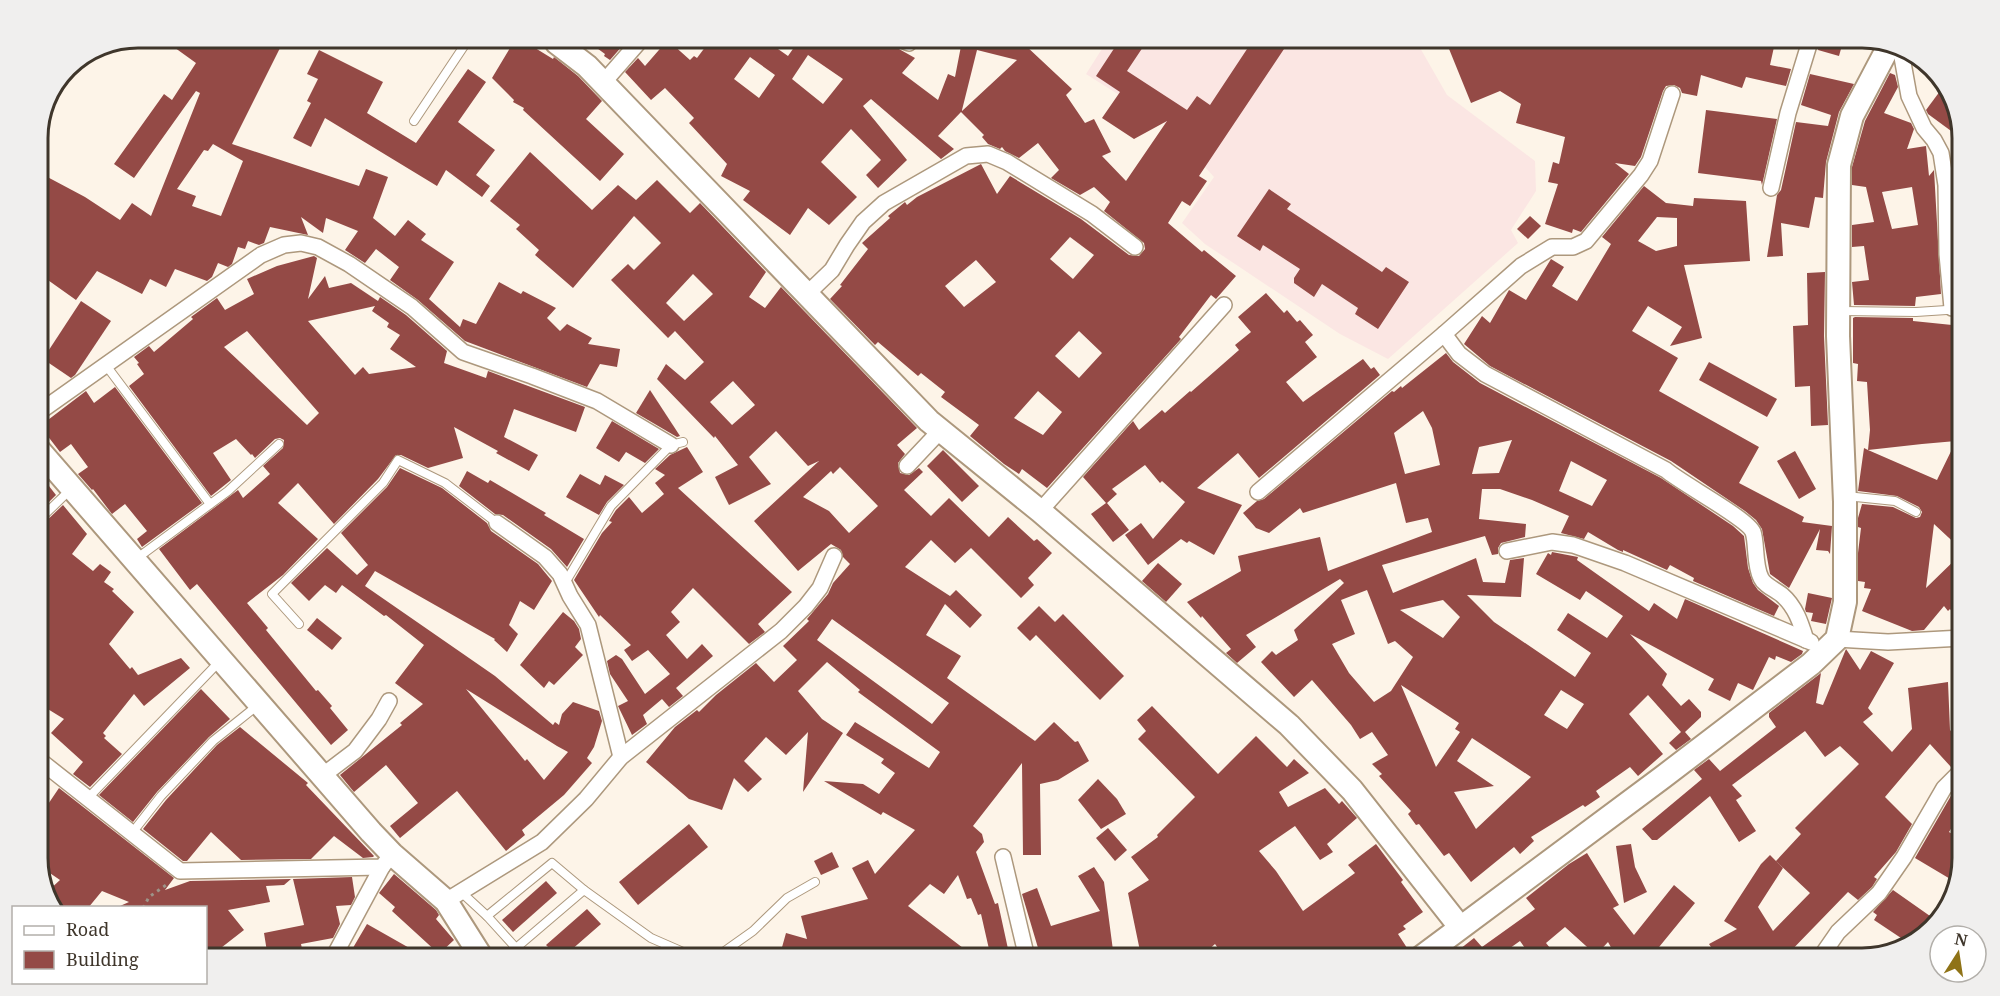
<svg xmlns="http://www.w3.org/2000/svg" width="2000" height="996" font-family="'Noto Serif',serif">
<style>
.education{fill:#fbe6e3}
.building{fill:#944a46;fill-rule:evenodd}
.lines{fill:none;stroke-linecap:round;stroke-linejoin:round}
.lane-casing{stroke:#ad987d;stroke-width:10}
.street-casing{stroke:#ad987d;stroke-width:18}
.secondary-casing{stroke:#ad987d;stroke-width:26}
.path{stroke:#9d9489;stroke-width:3;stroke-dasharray:3 4.5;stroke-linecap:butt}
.lane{stroke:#fff;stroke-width:8}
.street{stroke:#fff;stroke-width:15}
.secondary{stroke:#fff;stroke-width:22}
.rim{fill:none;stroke:#3f362b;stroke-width:3}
</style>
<rect width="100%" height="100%" fill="#fdf4e8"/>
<path class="education" d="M1415 39 1447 95 1535 161 1536 191 1511 230 1518 243 1388 359 1340 334 1205 244 1182 223 1214 177 1168 126 1086 74 1107 41Z"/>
<g class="building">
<path d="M1703 38 1722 43 1723 38H1776L1770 65 1791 69 1786 86 1746 77 1742 88 1701 75 1697 96 1682 93 1680 88 1674 85 1666 86 1663 91 1641 157 1635 166 1615 163 1629 174 1581 232 1573 229 1572 233 1545 224 1558 184 1548 182 1553 162 1559 164 1565 137 1516 123 1521 104 1500 91 1471 103 1445 39Z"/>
<path d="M1821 38H1844L1839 56 1818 50Z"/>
<path d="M1253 40H1290L1199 176 1207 181 1190 206 1182 201 1168 223 1202 252 1204 250 1236 276 1216 299 1211 295 1179 337 1181 339 1047 488 1022 469 1019 474 1004 464 970 436 979 425 941 397 945 392 921 373 918 376 878 342 875 345 830 299 842 286 840 285 868 249 862 243 890 218 888 216 905 202 907 205 917 197 981 164 997 194 1010 176 1081 219 1129 255 1139 256 1145 249 1144 243 1104 211 1110 202 1094 187 1080 195 1051 178 1059 170 1038 143 1019 158 1005 151 1002 147 1000 149 988 144 982 137 984 135 961 112 938 136 954 149 941 159 871 99 863 106 907 160 878 188 866 175 881 160 851 129 821 162 857 197 829 225 808 208 790 235 743 200 750 191 721 176 727 164 689 123 694 118 665 88 651 100 625 72 638 58 645 66 665 43H671L690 60 694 56 697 58 709 42H768L788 56 795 46 789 42H895L899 49 915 58 902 73 938 100 948 74 955 77 962 41H1008L1025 45 1072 89 1066 95 1085 123 1094 119 1111 152 1102 156 1126 181 1167 121 1134 139 1102 118 1120 92 1096 76 1119 41H1147L1127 71 1187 110 1197 96 1210 105ZM977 50 1017 60 962 111V110ZM808 55 843 79 823 104 792 79ZM750 57 775 75 759 98 734 79ZM1070 237 1094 255 1073 279 1050 259ZM976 260 996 282 964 307 945 286ZM1079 331 1102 353 1079 378 1055 356ZM1038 391 1062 412 1043 435 1014 418Z"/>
<path d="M513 43H527L553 59 554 57 578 76 602 101 586 119 624 154 600 181 523 110 524 108 513 102 514 100 492 78Z"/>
<path d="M590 43H624V44L610 60 604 56 605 54Z"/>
<path d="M282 44 232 144 359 186 366 169 388 177 373 218 395 236 408 220 426 234 421 240 454 262 429 299 460 327 463 319 476 324 499 282 521 294 523 291 556 308 547 318 560 331 567 324 592 338 588 344 620 349 617 367 600 364 587 387 465 341 418 300 390 280 399 267 376 249 365 263 345 250 358 231 326 218 323 233 301 217 308 235 270 227 264 243 259 245 248 241 245 249 238 247 232 264 228 267 218 263 212 277 207 281 175 269 166 287 150 279 142 294 97 271 76 300 38 273V172L85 197 120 220 132 203 151 216 200 93 196 91 134 178 114 164 164 94 172 100 196 63 171 45ZM213 144 243 161 221 216 192 206 196 196 177 189 204 150 208 151Z"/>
<path d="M319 50 383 82 367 113 416 143 468 69 486 82 458 122 495 150 476 175 490 186 482 197 446 170 437 186 325 118 311 147 293 138 311 103 307 101 318 79 307 74Z"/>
<path d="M1890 73 1895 75 1898 87 1884 113 1911 123 1914 129 1907 149 1926 146 1929 176 1934 170 1941 294 1916 297 1915 306 1854 305 1852 282 1869 280 1864 246 1852 247V225L1874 222 1866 187 1852 185V167L1865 121ZM1912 187 1918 225 1892 229 1882 192Z"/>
<path d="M1810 74 1854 84 1839 112 1826 162 1823 198 1815 197 1809 228 1781 223 1783 256 1767 257 1777 195 1781 190 1796 122 1828 126 1831 115 1801 105Z"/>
<path d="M1946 83 1962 132V139L1928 114 1926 110Z"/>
<path d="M1706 110 1777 119 1762 185 1761 181 1698 173Z"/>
<path d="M530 152 592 210 618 185 636 200 657 180 690 213 700 203 766 272 749 297 765 308 781 287 917 428 897 445 905 454 898 463 900 473 909 475 919 468 923 472 904 490 931 516 949 498 989 537 1008 517 1034 541 1037 539 1052 553 1028 578 1034 585 1021 598 971 548 955 563 931 540 905 567 950 596 956 590 982 615 970 628 945 604 926 635 961 656 947 678 1035 741 1054 722 1075 742 1078 741 1089 761 1058 780 1040 784 1041 855H1023L1022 763 973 826 982 834 984 842 976 852 995 904 998 903 1010 958H991L981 914 978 915 971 898 967 899 958 875 944 894 930 884 908 906 963 948 955 958H779L786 933 807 939 801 916 868 899 852 868 868 860 875 874 915 830 883 812 881 815 824 781 863 784 879 794 895 773 881 763 884 759 846 735 855 722 929 768 940 752 858 692 860 690 827 662 798 691 822 719 843 733 803 792 808 732 786 755 766 737 744 761 762 779 748 792 734 778 722 810 689 799 646 762 675 727 697 710 699 712 716 695 756 663 774 682 797 660 783 646 809 621 807 619 828 594 833 583 850 564 843 557 841 550 831 544 798 571 754 521 819 461 808 466 776 431 749 457 771 484 729 505 715 477 738 465 715 436 714 438 657 379 666 364 685 380 704 362 675 331 668 338 611 280 628 264 634 270 661 243 634 216 573 288 535 255 539 250 516 229 520 225 490 201ZM693 274 713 294 684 321 666 303ZM733 381 755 405 732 425 710 402ZM840 467 878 506 849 533 829 511 803 497 831 471 833 474ZM832 619 949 703 932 724 817 640Z"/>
<path d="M1644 186 1666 203 1693 206 1694 198 1746 201 1750 261 1684 265 1702 338 1670 346 1682 327 1648 306 1632 331 1678 358 1659 391 1759 447 1739 483 1804 517 1802 522 1832 526 1830 554 1828 551 1816 550 1820 529 1789 588 1770 574 1762 529 1756 520 1745 511 1671 461 1490 366 1464 344 1482 316 1490 323 1509 290 1526 300 1551 259 1564 267 1552 286 1577 301 1611 244 1602 237ZM1657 217 1677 218V246L1656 251 1638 241Z"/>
<path d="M1269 189 1291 204 1287 209 1382 272 1386 267 1409 282 1378 329 1355 314 1358 308 1322 284 1314 297 1294 283V278L1300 269 1263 245 1260 251 1237 236Z"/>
<path d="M1530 216 1541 226 1528 239 1517 229Z"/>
<path d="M1962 239V291H1960L1957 240Z"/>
<path d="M314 256 317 258 308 299 325 276 329 288 351 283 378 301 380 297 406 315 447 351 444 363 486 378 488 371 585 407 576 432 514 409 504 437 538 455 529 471 496 453 498 451 454 427 463 458 428 468 401 455H396L378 479 334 524 298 483 278 503 318 539 283 575 247 603 268 628 266 630 316 691 318 690 332 706 330 708 348 730 331 745 197 584 190 590 159 549 238 490 243 498 270 474 263 466 283 448 284 440 280 438 275 439 255 458 252 454 251 455 236 439 213 453 231 480 211 496 129 386 144 374 137 364 139 363 134 357 149 346 154 352 193 319 191 317 217 298 225 310 254 294 247 279 277 266ZM375 306 372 311 389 323 387 327 400 335 390 349 416 367 369 374 363 367 355 375 308 321ZM247 331 319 413 307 425 224 347Z"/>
<path d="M1825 272 1824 336 1828 425 1811 426 1810 386 1795 387 1793 326 1808 325 1807 273Z"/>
<path d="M1266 293 1284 313 1287 310 1297 322 1300 320 1313 335 1305 342 1317 357 1286 382 1303 402 1363 359 1371 369 1374 367 1380 375 1259 478 1238 453 1197 488 1242 505 1214 555 1189 541 1187 543 1181 539 1148 565 1125 535 1141 523 1153 539 1185 502 1162 481 1160 483 1145 465 1112 489 1117 494 1107 503 1129 530 1113 542 1091 514 1106 503 1083 477 1133 421 1139 430 1162 410 1165 413 1190 391 1191 392 1239 350 1235 345 1251 332 1238 317Z"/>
<path d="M81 301 111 321 75 375 71 378 43 359Z"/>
<path d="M1855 317 1913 318V321L1962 326V370L1958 394V427L1960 426 1961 434 1962 432V550L1934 524 1926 588 1962 553V625L1950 609 1948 611 1944 606 1924 630 1912 631 1862 611 1871 589 1864 588 1865 582 1858 581V553L1861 528 1858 527V518L1862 504 1893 507 1916 518 1920 517 1922 512 1919 507 1897 496 1858 491 1864 448 1868 450 1870 430 1867 382 1857 381 1858 364 1853 363V318ZM1956 441 1937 480 1868 450 1922 444Z"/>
<path d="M1446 353 1453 362 1480 383 1661 478 1733 526 1744 536 1748 568 1753 583 1758 590 1779 606 1774 616 1693 581 1694 578 1670 565 1667 570 1623 550V552L1618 550 1588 532 1584 539 1561 533 1569 516 1532 500 1500 489H1482L1479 519 1526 524 1525 537 1501 543 1498 548V554L1492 555 1485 536 1382 565 1393 593 1476 558 1483 582 1505 583 1510 560 1524 558 1521 597 1467 595 1494 622 1575 677 1591 653 1557 630 1568 613 1607 638 1623 616 1586 591 1580 600 1536 574 1548 553 1551 555 1552 552 1578 557 1577 560 1649 611 1654 603 1677 619 1685 599 1803 651 1802 654 1791 662 1776 656 1775 660 1769 657 1753 690 1738 683 1730 701 1708 690 1714 679 1630 634 1667 674 1662 685 1681 706 1689 699 1701 712V717L1685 732 1691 739 1676 750 1669 743 1681 732 1648 695 1629 714 1663 754 1638 776 1630 767 1596 791 1600 797 1585 807 1583 805 1531 837 1534 841 1520 854 1514 847 1471 882 1449 853 1444 856 1419 824 1416 825 1408 814 1411 811 1379 776 1382 774 1372 764 1388 755 1372 732 1360 739 1351 725 1312 680 1294 697 1261 662 1272 651 1276 655 1298 640 1294 630 1344 583 1340 579 1246 635 1256 647 1237 663 1226 653 1231 649 1202 616 1201 618 1187 602 1241 571 1238 556 1320 537 1328 571 1432 532 1428 518 1406 523 1396 483 1303 513 1300 508 1269 533 1256 528 1243 513 1257 501 1264 499 1392 391 1394 392 1401 386 1402 388ZM1423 411 1432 428 1440 465 1405 474 1394 433ZM1512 440 1499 473 1472 474 1479 447ZM1571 461 1607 480 1592 506 1559 491ZM1367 590 1388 644 1395 641 1413 657 1391 691 1374 702 1349 673 1332 644 1355 634 1341 600ZM1443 600 1460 617 1443 638 1400 610ZM1401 685 1459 723 1455 729 1460 732 1436 767ZM1561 690 1584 704 1567 729 1544 715ZM1472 738 1531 777 1476 829 1454 792 1494 786 1457 761Z"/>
<path d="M1709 362 1777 399 1767 417 1699 380Z"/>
<path d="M115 387 202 503 142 547 137 539 147 531 125 504 112 514 93 489 92 490 78 474 88 467 71 444 60 452 40 426 86 391 94 403Z"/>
<path d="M650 390 680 436 677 437 636 413Z"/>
<path d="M612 421 659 449 645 463 626 452 619 462 596 448Z"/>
<path d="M687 447 703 472 678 488 792 592 758 624 765 632 749 644 693 588 671 612 680 622 666 635 687 659 702 644 713 656 676 688 683 696 669 707 662 699 643 715 647 724 632 735 618 706 628 701 610 674 607 661 616 655 622 659 645 694 670 674 648 650 632 661 624 650 631 645 600 615 599 617 574 580 602 533 612 522 609 521 616 510 629 497 642 513 664 494 655 483 665 475 655 469 670 455Z"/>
<path d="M943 450 979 486 962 502 927 466Z"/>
<path d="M1795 451 1816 489 1799 499 1777 461Z"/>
<path d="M400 468 442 488 487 523 491 531 538 564 552 581 534 610 520 601 509 625 518 634 507 652 494 640 495 639 375 571 365 586 495 676 553 725 555 722 559 725 562 714 573 702 599 711 602 721 594 747 587 758 592 763 564 795 522 830 525 835 506 851 457 791 400 838 390 826 418 803 386 765 354 792 340 775 402 725 400 723 423 704 395 683 424 645 386 615 384 616 342 585 336 593 325 585 309 601 291 583 327 548 357 575 368 565 341 533 387 487ZM466 689 557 746 568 752 544 780 527 759 525 761Z"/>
<path d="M467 471 488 483 490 480 546 513 544 515 584 539 567 567 551 549 503 515 495 514 459 486Z"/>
<path d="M38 472 56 495 38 513Z"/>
<path d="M580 474 600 485 605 475 624 485 607 502 599 515 566 497Z"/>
<path d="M63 505 87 534 72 554 93 571 100 564 111 572 104 582 114 589 112 591 134 612 109 644 130 669 132 667 138 675 181 658 190 668 144 706 134 694 103 733 106 736 104 738 122 754 90 787 73 774 83 762 51 733 64 719 38 703V527L42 525Z"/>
<path d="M1158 563 1182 584 1166 602 1142 581Z"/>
<path d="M1808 593 1832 598 1826 624 1811 621 1813 613 1806 612 1805 609Z"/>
<path d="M1039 606 1055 622 1063 614 1124 676 1100 700 1036 635 1030 641 1017 628Z"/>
<path d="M563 612 574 621 579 629 581 639 575 647 583 655 554 685 549 681 544 688 520 665Z"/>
<path d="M317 618 342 638 332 650 307 630Z"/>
<path d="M1846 649 1860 670 1871 651 1894 663 1868 708 1873 714 1863 722 1892 752 1912 729 1908 688 1948 682 1950 730 1962 744V760L1951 767 1930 744 1885 797 1912 824 1896 852 1874 877 1877 879 1872 887 1858 900 1848 892 1784 958H1693L1711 947 1709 944 1737 929 1724 921 1761 864 1770 855 1783 868 1758 907 1773 931 1810 893 1776 861 1801 834 1795 828 1859 764 1840 746 1825 757 1805 731 1732 785 1742 796 1736 800 1756 831 1739 842 1710 796 1657 840H1652L1642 829 1702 779 1694 770 1709 759 1720 771 1776 727 1769 717V713L1821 673 1816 703 1823 705Z"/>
<path d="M201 689 230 719 209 737 157 792 133 822 99 795Z"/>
<path d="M1152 706 1218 774 1256 736 1287 767 1294 759 1309 773 1279 792 1288 807 1325 788 1339 804 1342 801 1357 818 1327 844 1333 852 1320 860 1295 826 1259 851 1276 871 1303 911 1355 873 1348 865 1376 844 1403 880 1401 882 1423 912 1403 926 1406 929 1398 934 1409 951 1407 954 1401 958H1396L1389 949 1376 958H1240L1236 952 1225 958 1215 944 1199 958H1144L1140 951 1128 893 1149 880 1131 857 1158 837 1157 835 1195 797 1138 739 1146 731 1137 720Z"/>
<path d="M240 727 308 783 306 785 374 856 373 857 363 858 334 836 311 859 241 860 211 832 187 861H183L143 829 166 800 217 745Z"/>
<path d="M1098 779 1117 799 1126 814 1101 829 1078 800Z"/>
<path d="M1962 783V811L1949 832 1962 840V858L1957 883 1915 858 1952 794Z"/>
<path d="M59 788 174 878 165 890 190 881 291 879 284 885 266 886 270 902 228 910 244 930 208 958H206V908H120V906L129 902 102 891 88 908H52L47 892 60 880 38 865V819Z"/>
<path d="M689 824 708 847 638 905 619 882Z"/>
<path d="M1108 828 1127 850 1115 861 1096 838Z"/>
<path d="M1631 844 1635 867 1647 892 1624 903 1616 846Z"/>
<path d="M832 852 839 867 821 875 814 861Z"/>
<path d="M1587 853 1619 905 1613 908 1634 935 1674 885 1695 903 1655 952 1659 958H1617L1608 942 1596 955 1565 927 1546 943 1558 958H1532L1520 941 1496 958H1467L1460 949 1474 938 1482 947 1535 909 1526 898 1569 864Z"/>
<path d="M1094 867 1104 882 1114 958H1041L1022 894 1037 888 1051 926 1100 911 1078 876Z"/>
<path d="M394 874 436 910 439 915 436 919 454 940 439 954 392 911 395 907 379 893Z"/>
<path d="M352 877 355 897 351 905 336 906 340 924 333 938 301 944 304 958H268L264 933 304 925 293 879Z"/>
<path d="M546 881 557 893 513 932 502 920Z"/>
<path d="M1893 890 1930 916 1927 921 1933 925 1918 942 1910 944 1874 920 1877 915 1873 912Z"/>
<path d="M587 909 601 924 562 958H536L548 947 546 945Z"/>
<path d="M367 924 427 958H385L375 953 372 958H347Z"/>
</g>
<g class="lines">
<g class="lane-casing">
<g id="lane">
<path d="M414 121 466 43"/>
<path d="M1841 311 1916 312 1962 309"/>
<path d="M105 364 210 504"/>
<path d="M1846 496 1895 501 1916 512"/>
<path d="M38 521 71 489"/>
<path d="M136 559 228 491 279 444"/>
<path d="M565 583 611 506 671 445 683 442"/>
<path d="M299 624 272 594 383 483 398 460 445 483 497 523"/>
<path d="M88 798 220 661"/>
<path d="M132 833 161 796 213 741 258 705"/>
<path d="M461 892 487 916 516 948 584 890 651 938 690 955 705 956 722 953 753 931 787 898 815 882"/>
<path d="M487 916 552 863 584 890"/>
</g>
</g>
<g class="street-casing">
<g id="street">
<path d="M906 42 909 43"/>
<path d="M1900 46 1909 96 1924 128 1934 140 1941 153 1946 185 1947 254 1952 308"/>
<path d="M603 83 638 43"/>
<path d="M1771 188 1788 113 1811 38"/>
<path d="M807 294 832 270 847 245 863 222 884 203 966 156 988 154 1007 162 1092 214 1135 247"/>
<path d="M1444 334 1459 354 1485 374 1666 470C1681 483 1748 519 1753 532 1757 543 1754 565 1761 578 1764 585 1776 590 1782 595 1796 607 1801 624 1806 640"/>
<path d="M38 413 261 255 284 245 301 243 318 247 349 264 412 307 463 352 532 376 597 401 671 445"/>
<path d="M907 466 940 431"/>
<path d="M1258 492 1444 334 1521 266 1552 247H1573L1586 241 1641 175 1650 161 1672 94"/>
<path d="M1040 511 1224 305"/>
<path d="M497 523 545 557 560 574 570 596 588 625 621 757"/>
<path d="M1507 551 1552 542 1573 545 1625 563 1811 642"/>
<path d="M1837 639 1888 642 1962 638"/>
<path d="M38 759 180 871 382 867 392 854"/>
<path d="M322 776 355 751 379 719 389 701"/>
<path d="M1003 857 1027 958"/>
<path d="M446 901 542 842 586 799 621 757 781 631 806 606 820 588 834 556"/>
<path d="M333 958 382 867"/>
<path d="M1820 958 1838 932 1879 893 1904 857 1944 788 1962 770"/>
</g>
</g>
<g class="secondary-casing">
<g id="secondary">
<path d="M557 43 587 66 929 421 1040 511 1289 725 1352 790 1460 927"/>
<path d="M38 449 371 832 392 854 446 901 482 958"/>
<path d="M1420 958 1663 777 1811 664 1837 639 1845 602V502L1838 336 1839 165 1852 116 1890 44"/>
</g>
</g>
<path class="path" d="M143 908 149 897 169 883"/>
<use href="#lane" class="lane"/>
<use href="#street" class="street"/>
<use href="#secondary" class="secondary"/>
</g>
<path d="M0 0H2000V996H0ZM138 48H1862A90 90 0 0 1 1952 138V858A90 90 0 0 1 1862 948H138A90 90 0 0 1 48 858V138A90 90 0 0 1 138 48Z" fill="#f0efee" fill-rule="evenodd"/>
<path class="rim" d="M138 48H1862A90 90 0 0 1 1952 138V858A90 90 0 0 1 1862 948H138A90 90 0 0 1 48 858V138A90 90 0 0 1 138 48Z"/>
<rect x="12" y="906" width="195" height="78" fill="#ffffff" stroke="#b2afaa" stroke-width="1.5"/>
<rect x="24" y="926" width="30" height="9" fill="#ffffff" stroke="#b2afaa" stroke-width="1.5"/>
<text x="66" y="936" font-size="18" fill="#3f362b">Road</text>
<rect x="24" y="951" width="30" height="18" fill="#944a46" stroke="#b2afaa" stroke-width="1.5"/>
<text x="66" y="966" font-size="18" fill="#3f362b">Building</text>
<g transform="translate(1958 954) rotate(12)"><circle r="28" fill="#ffffff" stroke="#b2afaa" stroke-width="1.5"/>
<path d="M0-4.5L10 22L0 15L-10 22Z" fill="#8f7317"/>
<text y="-9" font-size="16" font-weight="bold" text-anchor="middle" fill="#3f362b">N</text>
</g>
</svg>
